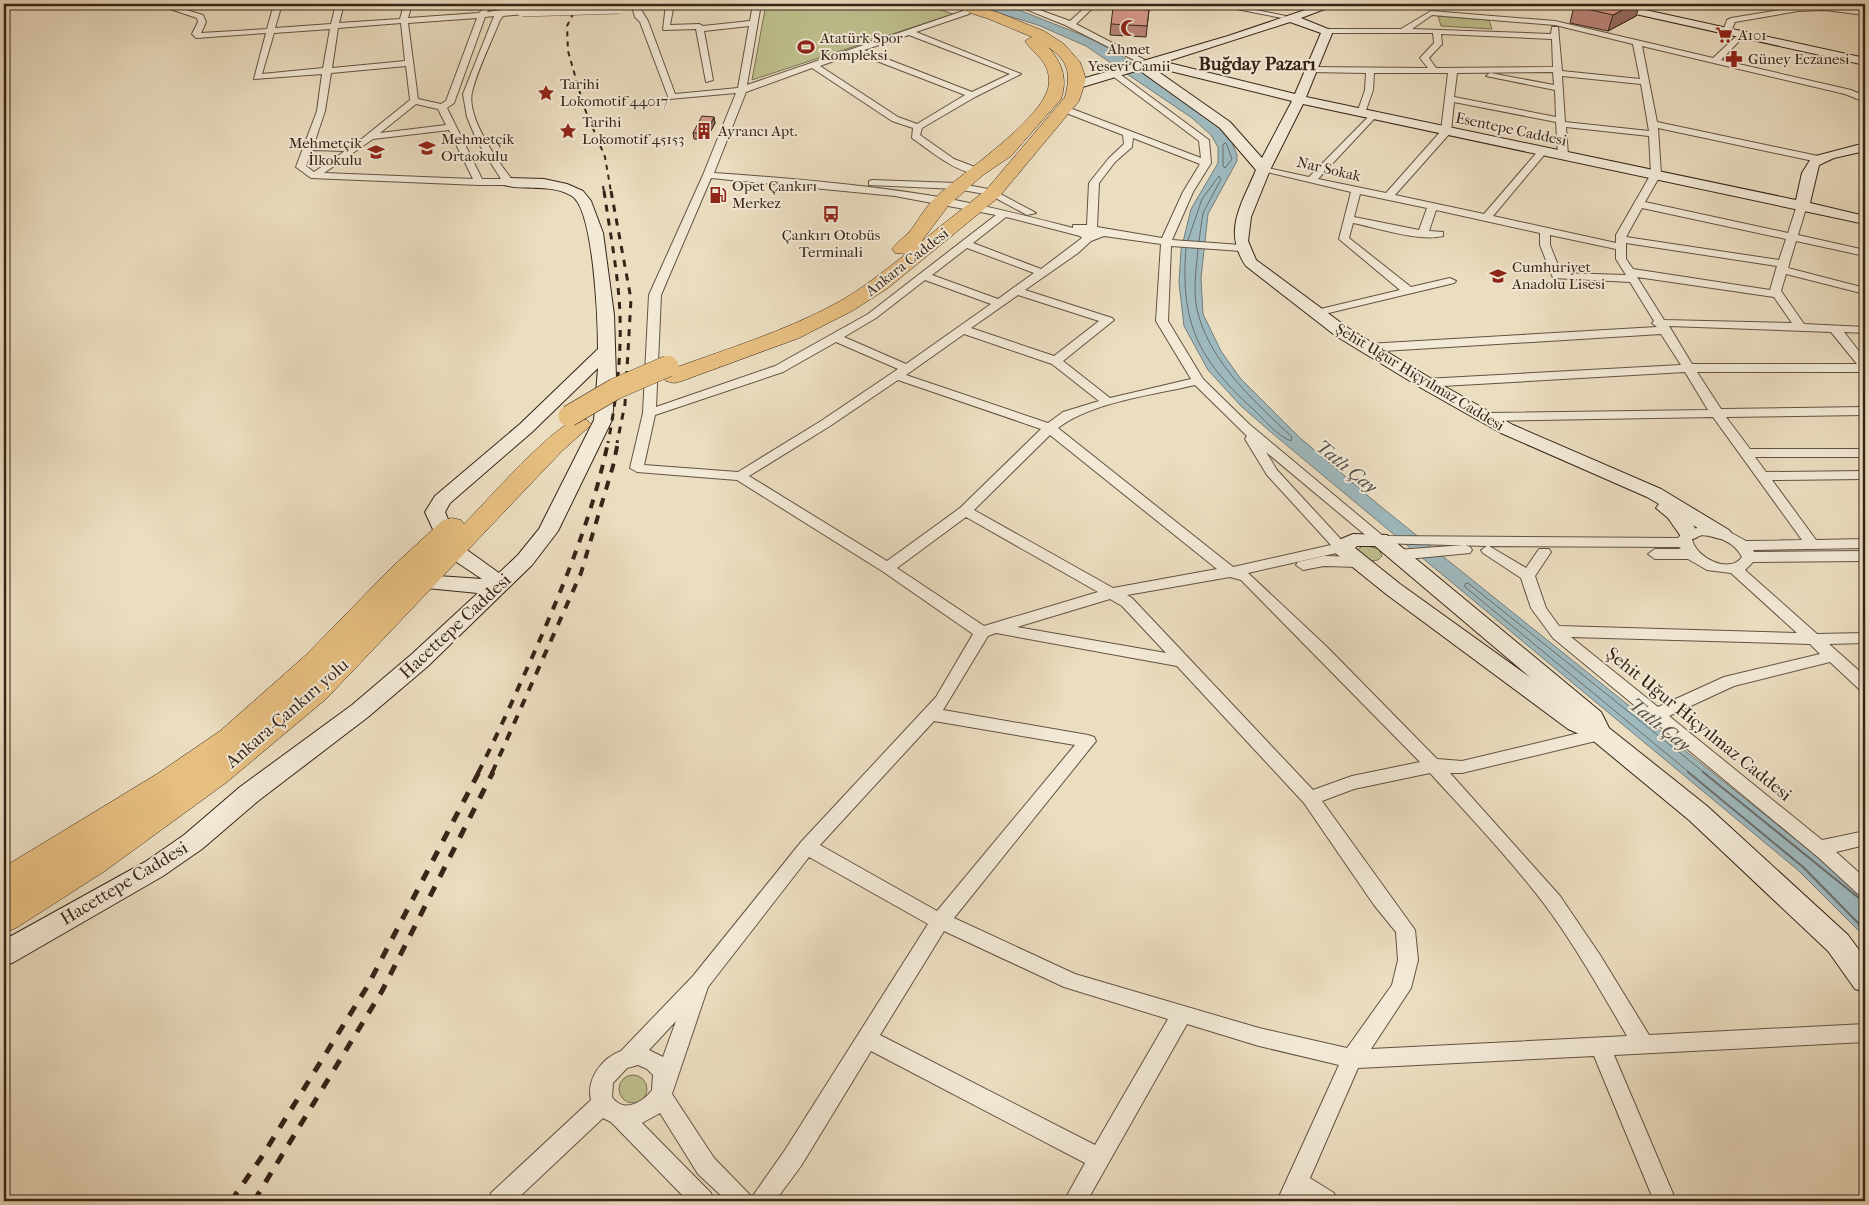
<svg xmlns="http://www.w3.org/2000/svg" width="1869" height="1205" font-family="'IM FELL French Canon',serif">
<style>
.green{fill:#bebf8d;stroke:#7a7252}
.water{fill:#9eb9be;stroke:#747d7c}
.lines{fill:none;stroke-linecap:round;stroke-linejoin:round}
.shore-far1{stroke:#6a6e6b;stroke-width:1}
.shore{stroke:#6a6e6b;stroke-width:2}
.street-casing{stroke:#635242;stroke-width:2}
.secondary-casing{stroke:#362418;stroke-width:2}
.highway-casing{stroke:#362418;stroke-width:1}
.street{fill:#f2e9d6;fill-rule:evenodd}
.secondary{fill:#f2e9d6;fill-rule:evenodd}
.highway{fill:#e6be80;fill-rule:evenodd}
.rail-far3{stroke:#362418;stroke-width:2;stroke-dasharray:5 5;stroke-linecap:butt}
.rail-far2{stroke:#362418;stroke-width:3;stroke-dasharray:7 7;stroke-linecap:butt}
.rail-far1{stroke:#362418;stroke-width:4;stroke-dasharray:9 9;stroke-linecap:butt}
.rail{stroke:#362418;stroke-width:5;stroke-dasharray:11 11;stroke-linecap:butt}
.street-bridge-casing{stroke:#635242;stroke-width:10;stroke-linecap:butt}
.highway-bridge-casing{stroke:#362418;stroke-width:22;stroke-linecap:butt}
.street-bridge{stroke:#f2e9d6;stroke-width:9}
.highway-bridge{stroke:#e6be80;stroke-width:21}
.wall{fill:#b98478;stroke:#362418}
.shaded-wall{fill:#966b62;stroke:#362418}
.building{fill:#d7998c;stroke:#362418}
.labels{text-anchor:middle;stroke-width:4;stroke-linejoin:round;paint-order:stroke}
.far-poi-label{font-size:15px;fill:#362418;stroke:#f2e9d6;text-anchor:start}
.far-street-label{font-size:15px;fill:#362418;stroke:#f2e9d6}
.street-label{font-size:18px;fill:#362418;stroke:#f2e9d6}
.far-district-label{font-size:19px;font-weight:bold;fill:#362418;stroke:#f2e9d6}
.water-label{font-size:19px;font-style:italic;fill:#55514a;stroke:#f2e9d6}
</style>
<rect width="100%" height="100%" fill="#ebddc0"/>
<filter id="stains"><feTurbulence type="fractalNoise" baseFrequency=".004" numOctaves="4"/><feColorMatrix values="0 0 0 0 .2 0 0 0 0 .09 0 0 0 0 .02 0 0 0 .5 -.17"/></filter>
<radialGradient id="worn" r=".72"><stop offset=".6" stop-color="#630" stop-opacity="0"/><stop offset="1" stop-color="#630" stop-opacity=".3"/></radialGradient>
<g class="green">
<path d="M766 4H923L953 14 752 80Z"/>
<path d="M1438 16 1489 20 1492 29 1441 26Z"/>
<path d="M1364 545 1379 549 1382 556 1378 560 1370 561 1357 550Z"/>
<circle cx="633" cy="1089" r="14"/>
</g>
<path class="water" d="M969 4H1004L1092 39 1116 52 1220 126 1231 140 1237 155V161L1208 214 1201 278 1203 314 1221 351 1240 378 1299 437 1380 506 1819 858 1865 899V937L1799 871 1272 433 1241 406 1208 370 1184 326 1179 283 1181 250 1191 209 1218 163V147L1211 135 1192 118 1086 46 1038 25Z"/>
<g class="lines">
<g class="shore-far1">
<path d="M1226 143 1232 159 1225 168 1223 166V145Z"/>
<path d="M1188 240 1202 199 1219 176 1221 179 1203 213 1199 241"/>
<path d="M1186 248C1180 323 1198 359 1253 409 1265 420 1276 435 1291 441L1292 437C1257 404 1213 365 1199 317 1192 296 1196 271 1198 249"/>
<path d="M1690 773 1465 587V584L1468 583 1705 773"/>
</g>
<g class="shore">
<path d="M1688 772 1803 867 1865 930"/>
<path d="M1703 772 1865 903"/>
</g>
<g class="street-casing">
<g id="street">
<path d="M155 4H166L203 15 206 22 201 33 267 29 274 4H282L275 28 331 24 336 4H344L339 23 400 19 404 4H412L408 18 479 13 487 5 491 7 487 12 502 10H525V14L503 16 500 20C491 43 478 68 472 92 466 118 499 163 514 182L509 185H479L311 178 296 167 317 111 322 74 254 79 266 33 196 38 192 34 198 22 197 18ZM494 16 463 94 467 117 477 141 501 179H482L447 108 454 103 485 17ZM477 18 446 101 441 104 418 99 408 23ZM401 23 405 61 332 68 338 28ZM330 29 323 68 262 74 274 33ZM406 66 410 100 353 146 314 144 325 111 331 73ZM416 104 438 109 446 125 380 133ZM449 130 473 179 324 173 373 139ZM312 150 345 151 314 172 306 166Z"/>
<path d="M666 4H674L670 25 699 24 703 26 750 21 753 4H761L747 85 966 10H969V14L916 32 1021 74 975 97 922 128 920 135 954 159 980 169V173C961 177 928 149 912 138L913 128 892 121 812 68 746 92 714 173C787 178 860 184 933 196 981 204 1026 216 1073 228V225H1087L1089 183 1109 158 1124 144 1123 135 1061 111V107H1067L1201 158 1199 141 1110 74 1117 72 1209 140 1211 163 1193 192 1172 240 1241 245 1246 248 1241 251 1171 246 1168 321 1203 379 1249 424 1383 536 1678 538 1684 531 1702 527 1728 531 1746 541 1802 540 1713 417 1486 421 1480 417 1486 413 1708 410 1685 372 1425 387 1419 383 1425 379 1681 365 1661 334 1367 352 1361 348 1367 344 1657 327 1652 323 1654 321 1630 282 1553 278 1540 245V233L1436 210 1429 231 1443 232V236C1419 242 1378 228 1353 223L1349 238 1411 287 1450 278 1456 281 1454 283 1316 316 1312 315V311L1400 290 1339 239 1351 192 1258 170 1263 167 1309 177 1372 113 1376 116 1375 118 1318 179 1386 193 1441 131 1448 73H1374L1373 90 1365 113 1358 115 1357 113 1365 90 1366 73 1311 72 1307 69 1308 67 1428 68 1420 58 1434 43 1433 33H1327L1323 31 1324 29H1401L1431 11 1555 21 1713 58 1741 32H1744V36L1721 60 1851 90 1865 96V102L1845 94 1642 46 1657 122 1818 156 1823 159 1818 162 1658 128 1661 174 1645 202 1788 233 1797 205 1802 202 1807 205 1798 235 1865 250V256L1796 241 1788 268 1865 288V294L1786 274 1781 291 1804 324 1865 327V333L1844 332 1865 359V372H1697L1721 409 1865 407V415L1726 417 1750 449H1865V457H1755L1766 472 1865 471V479L1772 480 1816 540 1865 539V548L1753 550 1754 552 1865 551V561L1753 562 1745 570 1817 634 1865 633V643L1829 644 1865 676V691L1859 689 1830 662 1734 686 1669 716 1822 840 1865 831V845L1836 852 1865 878V897L1858 894 1819 858 1553 638 1531 608 1521 578 1483 553 1481 550 1487 546 1375 543 1266 452 1277 470 1348 547 1341 552 1248 573 1327 647 1437 759 1462 761 1600 728 1606 730 1608 734 1606 738 1600 740 1462 773H1450L1560 896 1600 955 1649 1035 1865 1024V1042L1614 1055 1676 1201H1654L1594 1056 1358 1068 1310 1178 1334 1193 1337 1201H1306L1301 1198 1299 1201H1277L1339 1065 1259 1046 1187 1024 1087 1201H1064L1085 1163 871 1051 801 1166 775 1201H727L698 1174 660 1113 642 1123 711 1193 714 1201H688L611 1122 603 1118 515 1201H488L491 1193 591 1100C586 1079 602 1058 621 1051L693 976 801 842 936 697 973 634 882 571 737 480 637 472 630 468 643 413 649 295 703 175 736 93 669 99 640 22 635 17 633 10 640 8 648 21 675 94 738 88 749 26 704 31 713 80 706 82 696 29 663 30ZM1432 15 1555 25 1633 44 1640 79 1562 71 1558 27H1552L1551 34 1412 29ZM1441 34 1552 39 1553 67 1436 68 1429 58 1442 44ZM909 35 1010 74 972 92 864 50ZM856 53 965 95 917 124 898 117 820 66ZM1553 72 1554 85 1490 73 1486 76 1555 90 1556 117 1454 97 1457 73ZM1562 76 1641 84 1649 131 1565 122ZM1454 102 1556 122 1558 156 1563 159 1568 156 1566 127 1649 136 1651 174 1616 235V243L1493 216 1545 154V150H1539L1484 214 1395 195 1451 132ZM1133 138 1200 164 1183 192 1162 238 1097 227 1099 183 1115 162 1132 147ZM711 178 895 196 996 215 868 314 775 366 656 407 661 295ZM1360 194 1427 208 1419 230 1354 217ZM1642 208 1786 239 1779 260 1626 237ZM1006 217 1080 236 1082 238 1041 269 973 243ZM1550 235 1616 249V259L1626 275 1561 273 1550 245ZM1104 236 1161 244 1156 321 1191 379 1110 398 1063 361 1114 320 1112 318 1025 290 1078 253 1091 241ZM1626 243 1777 266 1770 290 1633 269 1626 259ZM967 248 1034 273 998 299 932 275ZM1637 277 1774 297 1792 323 1664 320ZM925 280 991 304 906 364 844 337 876 318ZM1018 295 1099 321 1054 356 971 328ZM1669 326 1831 332 1857 364H1692ZM964 334 1052 364 1099 401 1063 412 1048 423 906 375ZM836 342 898 369 821 421 738 472 644 465 655 415 783 372ZM898 380 1041 429 960 508 887 561 749 476 830 426ZM1195 385 1247 436 1245 439 1267 475 1331 545 1233 567 1058 428C1092 402 1153 395 1195 385ZM1050 435 1217 569 1113 588 974 510ZM966 517 1098 592 984 626 897 568ZM1702 535C1718 537 1734 541 1742 557 1729 575 1695 557 1692 539ZM1489 546 1679 547 1681 549H1655L1648 554 1655 559H1688L1707 570 1731 573 1797 633 1559 626 1546 608 1535 576 1551 552 1549 549H1539L1526 568ZM1230 577 1241 580 1420 762 1352 776 1313 790 1132 598 1127 595ZM1110 599 1122 606 1166 653 1017 627ZM996 633 1177 666 1304 803 1374 905 1396 932 1398 960 1392 985 1347 1048 1259 1028 1075 974 954 918 1096 741 1094 737 1088 735 943 710 988 636ZM1571 637 1810 644 1820 654 1724 677 1658 707ZM934 721 1075 745 937 911 820 845ZM1430 773C1470 817 1512 861 1548 909 1577 949 1602 993 1627 1036L1371 1049 1411 988 1418 960 1415 930 1322 801 1354 789ZM809 857 928 924 785 1150 752 1197 714 1158 672 1094 708 987ZM944 931 1064 987 1168 1019 1095 1145 880 1035ZM676 1021 663 1057 649 1050ZM638 1065 647 1069 653 1075 652 1090C643 1102 624 1114 612 1097L613 1083 627 1068Z"/>
<path d="M986 4H997L975 12 971 10Z"/>
<path d="M1013 4H1023L1070 21 1089 4H1097L1076 24 1145 60 1138 62 1065 25Z"/>
<path d="M1211 4H1226L1286 16 1282 18Z"/>
<path d="M1825 6 1865 11V15L1825 10 1798 11 1735 22 1730 33 1723 31 1727 20 1731 18 1798 7Z"/>
<path d="M872 180 957 183 993 190 1036 213 1027 215 990 195 957 189 869 185V181Z"/>
<path d="M1465 545 1470 547 1472 550 1470 553 1397 560 1390 555 1397 550Z"/>
<path d="M1324 556 1359 557 1366 562 1359 567 1324 566 1303 570 1296 565 1298 562Z"/>
</g>
</g>
<g class="secondary-casing">
<g id="secondary">
<path d="M1323 4H1338L1301 18 1333 31 1306 97 1796 200 1802 173 1812 157 1865 143V151L1834 158 1819 165 1810 203 1865 216V224L1303 104 1270 170 1251 217 1248 241 1256 260 1348 328 1435 381 1513 425 1661 489 1729 530 1732 534 1729 538C1715 542 1704 532 1693 525L1699 534 1696 538 1689 540 1682 538 1668 518 1656 508 1659 504 1647 497 1501 433 1423 389 1336 336 1246 266C1222 231 1242 204 1256 170L1220 128 1139 70 1079 88 1073 84 1075 81 1228 36ZM1290 22 1321 33 1295 94 1165 62ZM1150 66 1292 101 1262 158 1230 122Z"/>
<path d="M1599 4H1618L1865 58V65L1604 7Z"/>
<path d="M509 178 544 179 567 184 583 191 591 201 603 233 614 315 616 378 612 420 558 531 532 565 428 666 368 717 258 801 202 849 163 876 14 962 4 966V940L145 862 184 835 240 787 352 705 412 654 478 593 416 587 413 582 416 577 423 575 482 579 446 555 443 550 446 545 453 543 460 545 499 573 518 555 539 529 594 420 598 368 532 432 450 503 445 512 454 534 451 538 444 540 437 538 425 512 435 496 520 424 598 349C598 322 594 210 572 196 550 183 527 191 504 185L502 182 504 179Z"/>
<path d="M1353 534 1387 535 1601 712 1609 728 1707 806 1848 935 1865 958V992L1855 989 1828 951 1689 820 1591 739 1568 729 1386 594 1334 552 1331 547 1334 542ZM1357 546H1375L1531 678 1400 584 1355 548Z"/>
</g>
</g>
<g class="highway-casing">
<g id="highway">
<path d="M950 4H971L999 13 1044 31 1064 44 1080 62 1086 79 1079 101 999 197 888 288 852 311 799 338 682 381 674 383 666 381 663 376 666 371C724 350 783 332 837 303 862 289 884 271 906 254L895 253 892 249C897 242 905 237 911 230 919 219 926 206 936 197 961 173 1049 116 1049 82 1049 60 1035 56 1025 41L1032 37 989 19 952 7ZM1048 47C1069 61 1071 74 1065 97L987 189 921 242 948 206 983 175 1011 156 1061 99C1068 79 1062 62 1048 47Z"/>
<path d="M579 418 587 420 591 425 562 451 326 699 227 782 105 871 16 928 4 933V900L11 896 4 898V867L157 774 220 731 306 655 391 568 443 520 452 518 461 520 464 524C486 502 554 424 579 418Z"/>
</g>
</g>
<use href="#street" class="street"/>
<use href="#secondary" class="secondary"/>
<use href="#highway" class="highway"/>
<g class="rail-far3">
<path d="M578 4 567 26 568 51 584 107 605 157 611 192"/>
<path d="M603 186 604 192"/>
</g>
<g class="rail-far2">
<path d="M604 191C609 226 616 262 619 298 623 347 617 396 608 443"/>
<path d="M611 191 631 299 625 404 617 443"/>
</g>
<g class="rail-far1">
<path d="M478 773C498 734 516 693 534 653 564 585 593 515 608 442"/>
<path d="M492 773 581 573 613 466 618 442"/>
</g>
<g class="rail">
<path d="M231 1201 261 1158 367 987 479 772"/>
<path d="M254 1201 382 991 493 772"/>
</g>
<g class="street-bridge-casing">
<path id="street-bridge" d="M522 12 619 9"/>
</g>
<g class="highway-bridge-casing">
<path id="highway-bridge" d="M569 416 615 389 668 366"/>
</g>
<use href="#street-bridge" class="street-bridge"/>
<use href="#highway-bridge" class="highway-bridge"/>
</g>
<g class="wall">
<path d="M1574 6 1636 16 1608 31 1570 23Z"/>
<path d="M1149 10 1146 37 1110 35 1111 24Z"/>
<path d="M714 117 715 123 706 140 694 139 693 133Z"/>
</g>
<g class="shaded-wall">
<path d="M1634 4H1640L1636 16 1608 31 1613 15Z"/>
<path d="M714 117 715 123 706 140V133Z"/>
</g>
<g class="building">
<path d="M1582 4H1634L1613 15 1574 6Z"/>
<path d="M1113 8 1149 10 1147 26 1111 24Z"/>
<path d="M702 116 714 117 706 133H693Z"/>
</g>
<defs>
<g id="mosque-bare" transform="scale(1.35)"><path d="M3.5-4.9A6 6 0 1 0 3.5 4.9A5 5 0 1 1 3.5-4.9Z" fill="#8f2418" stroke="#f2e9d6" stroke-width="2.5" paint-order="stroke"/></g>
<g id="supermarket-bare" transform="scale(1.35)"><path d="M-6-5.5h2.5l.6 2H6L4.5 2H-2.5L-4.4-4H-6ZM-1.5 3.2a1.3 1.3 0 1 0 .1 0ZM3 3.2a1.3 1.3 0 1 0 .1 0Z" fill="#8f2418" stroke="#f2e9d6" stroke-width="2.5" paint-order="stroke"/></g>
<g id="stadium-bare" transform="scale(1.35)"><path d="M0-5a6.5 5 0 1 0 0 10a6.5 5 0 1 0 0-10ZM-3.5-1.8h7v3.6h-7Z" fill="#8f2418" stroke="#f2e9d6" stroke-width="2.5" paint-order="stroke"/></g>
<g id="pharmacy-bare" transform="scale(1.35)"><path d="M-2-6h4v4h4v4h-4v4h-4v-4h-4v-4h4Z" fill="#8f2418" stroke="#f2e9d6" stroke-width="2.5" paint-order="stroke"/></g>
<g id="sight-bare" transform="scale(1.35)"><path d="M0-6L1.8-2.2L6-1.7L2.9 1.2L3.7 5.4L0 3.3L-3.7 5.4L-2.9 1.2L-6-1.7L-1.8-2.2Z" fill="#8f2418" stroke="#f2e9d6" stroke-width="2.5" paint-order="stroke"/></g>
<g id="building-bare" transform="scale(1.35)"><path d="M-4-6H4V6H1V3H-1V6H-4ZM-2.5-4.3h1.7v1.8h-1.7ZM.8-4.3h1.7v1.8H.8ZM-2.5-1h1.7V.8h-1.7ZM.8-1h1.7V.8H.8Z" fill="#8f2418" stroke="#f2e9d6" stroke-width="2.5" paint-order="stroke"/></g>
<g id="school-bare" transform="scale(1.35)"><path d="M0-5L7-2L0 1L-7-2ZM-4 1L0 2.5L4 1V4Q0 6-4 4Z" fill="#8f2418" stroke="#f2e9d6" stroke-width="2.5" paint-order="stroke"/></g>
<g id="fuel-bare" transform="scale(1.35)"><path d="M-5.5-6h7V0h2V4h1.3V-2.5L3-4.5l.8-.8L6-3V5H2.5V1h-1V6h-7ZM-4.2-4.7v3.2H.2V-4.7Z" fill="#8f2418" stroke="#f2e9d6" stroke-width="2.5" paint-order="stroke"/></g>
<g id="bus-bare" transform="scale(1.35)"><path d="M-5-6H5V4H4V6H2V4H-2V6H-4V4H-5ZM-3.5-4V0h7V-4ZM-3.5 1.2v1.5H-2V1.2ZM2 1.2v1.5H3.5V1.2Z" fill="#8f2418" stroke="#f2e9d6" stroke-width="2.5" paint-order="stroke"/></g>
</defs>
<g fill-rule="evenodd">
<use href="#mosque-bare" x="1129" y="28"/>
<use href="#supermarket-bare" x="1724" y="35"/>
<use href="#stadium-bare" x="806" y="47"/>
<use href="#pharmacy-bare" x="1734" y="59"/>
<use href="#sight-bare" x="546" y="93"/>
<use href="#sight-bare" x="568" y="131"/>
<use href="#building-bare" x="704" y="131"/>
<use href="#school-bare" x="427" y="148"/>
<use href="#school-bare" x="376" y="152"/>
<use href="#fuel-bare" x="718" y="195"/>
<use href="#bus-bare" x="831" y="214"/>
<use href="#school-bare" x="1498" y="276"/>
</g>
<g class="labels">
<g class="far-poi-label">
<text x="1738" y="40">A101</text>
<text x="820" y="43">Atatürk Spor<tspan x="820" dy="17">Kompleksi</tspan></text>
<text x="1129" y="54" text-anchor="middle">Ahmet<tspan x="1129" dy="17">Yesevi Camii</tspan></text>
<text x="1748" y="64">Güney Eczanesi</text>
<text x="560" y="89">Tarihi<tspan x="560" dy="17">Lokomotif 44017</tspan></text>
<text x="582" y="127">Tarihi<tspan x="582" dy="17">Lokomotif 45153</tspan></text>
<text x="718" y="136">Ayrancı Apt.</text>
<text x="441" y="144">Mehmetçik<tspan x="441" dy="17">Ortaokulu</tspan></text>
<text x="362" y="148" text-anchor="end">Mehmetçik<tspan x="362" dy="17">İlkokulu</tspan></text>
<text x="732" y="191">Opet Çankırı<tspan x="732" dy="17">Merkez</tspan></text>
<text x="831" y="240" text-anchor="middle">Çankırı Otobüs<tspan x="831" dy="17">Terminali</tspan></text>
<text x="1512" y="272">Cumhuriyet<tspan x="1512" dy="17">Anadolu Lisesi</tspan></text>
</g>
<g class="far-street-label">
<text transform="translate(1511 129) rotate(12)" y="5">Esentepe Caddesi</text>
<text transform="translate(1329 169) rotate(13)" y="5">Nar Sokak</text>
<text transform="translate(907 262) rotate(-38)" y="5">Ankara Caddesi</text>
<text transform="translate(1420 377) rotate(31)" y="5">Şehit Uğur Hiçyılmaz Caddesi</text>
</g>
<g class="street-label">
<text transform="translate(455 626) rotate(-43)" y="6">Hacettepe Caddesi</text>
<text transform="translate(287 713) rotate(-41)" y="6">Ankara-Çankırı yolu</text>
<text transform="translate(1699 724) rotate(39)" y="6">Şehit Uğur Hiçyılmaz Caddesi</text>
<text transform="translate(124 883) rotate(-31)" y="6">Hacettepe Caddesi</text>
</g>
<g class="far-district-label">
<text x="1257" y="70">Buğday Pazarı</text>
</g>
<g class="water-label">
<text transform="translate(1347 466) rotate(39)" y="7">Tatlı Çay</text>
<text transform="translate(1660 724) rotate(39)" y="7">Tatlı Çay</text>
</g>
</g>
<rect width="1869" height="1205" fill="none" stroke="#ebddc0" stroke-width="20"/>
<rect x="5" y="5" width="1859" height="1195" fill="none" stroke="#362418" stroke-width="2.5"/>
<rect x="10" y="10" width="1849" height="1185" fill="none" stroke="#362418"/>
<rect width="100%" height="100%" filter="url(#stains)"/>
<rect width="100%" height="100%" fill="url(#worn)"/>
</svg>
